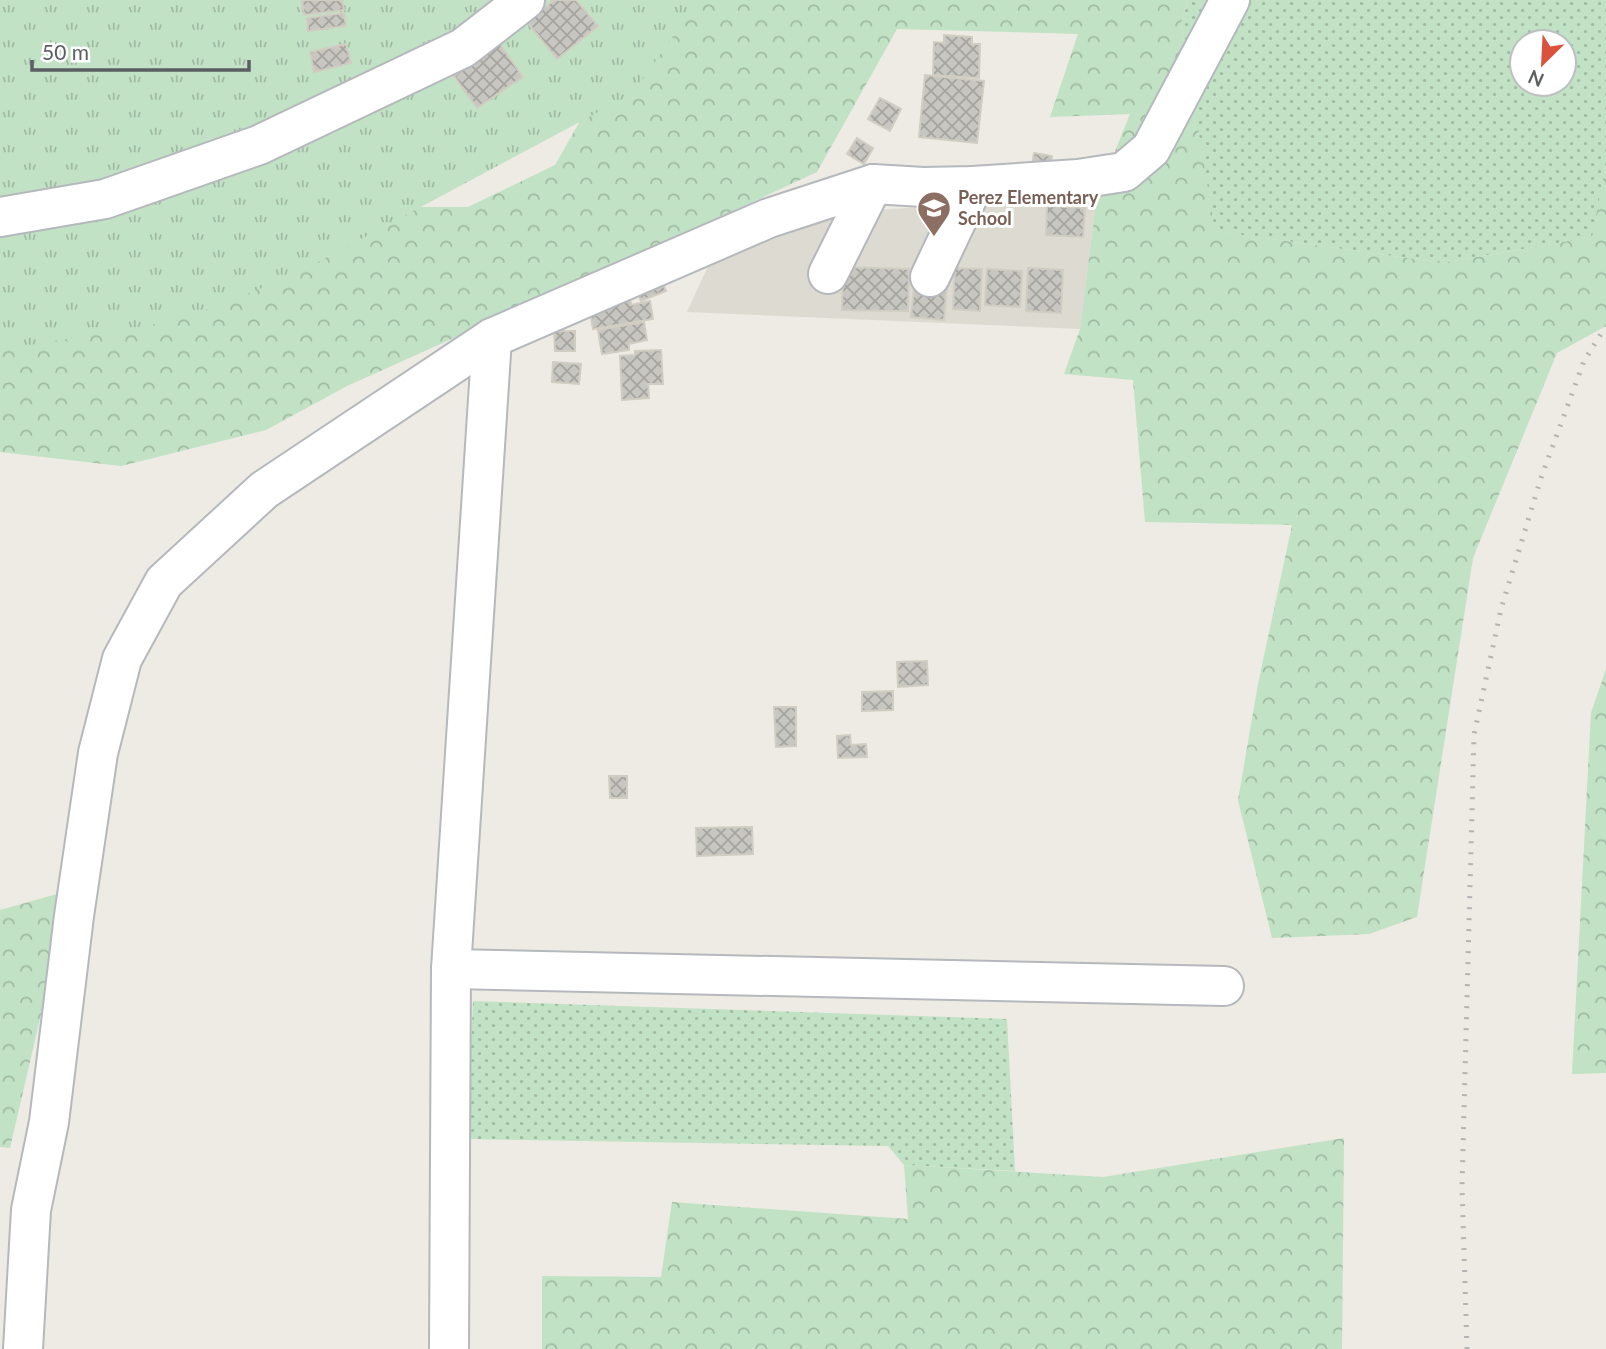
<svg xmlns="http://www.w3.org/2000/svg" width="1606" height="1349" font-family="Lato,sans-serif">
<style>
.education{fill:#dcdad1}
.grass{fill:url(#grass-dots);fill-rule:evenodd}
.forest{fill:url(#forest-crowns)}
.park{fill:url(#park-tufts)}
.building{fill:url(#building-cross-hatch);stroke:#d1cdc2;stroke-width:2}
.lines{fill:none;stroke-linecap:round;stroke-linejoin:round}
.minor-casing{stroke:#b5b8bc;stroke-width:42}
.minor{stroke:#fff;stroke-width:38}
.rail{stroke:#b3b4b4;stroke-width:5;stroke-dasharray:2 9;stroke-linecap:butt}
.labels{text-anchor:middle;stroke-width:6;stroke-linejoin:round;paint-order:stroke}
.education-label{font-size:18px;font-weight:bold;fill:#785e54;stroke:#fff;text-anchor:start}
</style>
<defs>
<pattern id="grass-dots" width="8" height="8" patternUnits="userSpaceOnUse" patternTransform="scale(1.75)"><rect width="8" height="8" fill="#c1e2c4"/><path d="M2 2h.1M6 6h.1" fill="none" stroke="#a0baa3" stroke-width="1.8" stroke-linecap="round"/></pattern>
<pattern id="forest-crowns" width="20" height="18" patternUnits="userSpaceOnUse" patternTransform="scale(1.75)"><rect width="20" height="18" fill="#c1e2c4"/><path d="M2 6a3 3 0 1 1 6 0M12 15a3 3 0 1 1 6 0" fill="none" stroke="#a0baa3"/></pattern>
<pattern id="park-tufts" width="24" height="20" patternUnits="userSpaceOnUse" patternTransform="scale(1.75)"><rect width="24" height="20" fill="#c1e2c4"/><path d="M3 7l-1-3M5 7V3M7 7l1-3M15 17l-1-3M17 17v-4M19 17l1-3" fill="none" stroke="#a0baa3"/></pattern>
<pattern id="building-cross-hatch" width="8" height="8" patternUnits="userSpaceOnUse" patternTransform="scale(1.75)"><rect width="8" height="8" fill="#c8c6c0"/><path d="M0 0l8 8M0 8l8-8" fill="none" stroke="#a5a49f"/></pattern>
</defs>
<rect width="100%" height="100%" fill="#edebe3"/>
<path class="education" d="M1097 196 1080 329 687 312 709 264 843 212Z"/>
<g class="grass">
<path d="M1188 0H1606V164L1593 237 1442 263 1214 231 1181 24ZM1522 42H1564V84H1522Z"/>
<path d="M473 1001 1007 1019 1015 1171 904 1165 888 1146 467 1139Z"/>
</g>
<g class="forest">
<path d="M638 0H1188L1181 24 1215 231 1442 263 1592 237 1606 164V326L1557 353 1473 558 1417 917 1369 934 1272 938 1238 800 1258 684 1292 525 1145 522 1133 380 1064 374 1080 329 1097 196 1130 114 1050 117 1078 34 897 29 817 172 643 253 347 386 266 430 121 466 0 452V319L372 207H468L555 165 595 95Z"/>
<path d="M1606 669V1073L1572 1074 1591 713Z"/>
<path d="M57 894 48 984 10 1148 0 1147V910Z"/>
<path d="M1344 1138 1342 1349H542V1276L661 1277 672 1202 908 1219 904 1165 1103 1177Z"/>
</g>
<path class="park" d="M0 0H699L632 94 290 277 179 320 0 350Z"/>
<g class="building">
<path d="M302 0H342L344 10 304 15Z"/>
<path d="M554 0H576L598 26 557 59 527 22Z"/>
<path d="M344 13 346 26 308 31 307 18Z"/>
<path d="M944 35 972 37V44H980L979 78 933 75 934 42 944 43Z"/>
<path d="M346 44 351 63 314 72 310 52Z"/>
<path d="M500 44 523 77 477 108 454 76Z"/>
<path d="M925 75 984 81 977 143 919 137Z"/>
<path d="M880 98 901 109 890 131 868 119Z"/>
<path d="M857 138 873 148 864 164 847 154Z"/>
<path d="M1034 153 1052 156 1049 175 1031 172Z"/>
<path d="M1047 206 1085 208 1083 237 1046 235Z"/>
<path d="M843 267 909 269 908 311 842 310Z"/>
<path d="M955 268 982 269 980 311 953 309Z"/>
<path d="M1028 268 1063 270 1061 313 1026 311Z"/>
<path d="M987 269 1022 271 1020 307 985 305Z"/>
<path d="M658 272 666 291 641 301 634 281Z"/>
<path d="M915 278 947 281 944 320 911 317Z"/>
<path d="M630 299 631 305 650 301 653 319 593 329 589 305Z"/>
<path d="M644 322 647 340 629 344V350L602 354 598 330Z"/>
<path d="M554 331H575V351H555Z"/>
<path d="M661 350 663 384H648L649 398 622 400 620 356 635 355V351Z"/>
<path d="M553 362 581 364 579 384 552 382Z"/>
<path d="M927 661 928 685 898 687 897 662Z"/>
<path d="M893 691V710L862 711V692Z"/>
<path d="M774 707H796V746L776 747Z"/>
<path d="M850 735 851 745 866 744 867 757 838 758 837 736Z"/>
<path d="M609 776H627V798H610Z"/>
<path d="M752 827 753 854 697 856 696 828Z"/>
</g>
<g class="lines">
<g class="minor-casing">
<g id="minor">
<path d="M0 217 105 199 259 145 463 48 525 0"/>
<path d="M828 274 873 184"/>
<path d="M930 277 973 186"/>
<path d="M451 969 1224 986"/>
<path d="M23 1349 31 1210 49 1122 74 916 98 753 122 659 164 582 264 490 492 338 769 218 873 184 923 187 973 186 1078 179 1124 172 1151 149 1230 0"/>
<path d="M449 1349 451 969 492 338"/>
</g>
</g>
<use href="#minor" class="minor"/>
<path class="rail" d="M1467 1349 1462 1187 1474 735 1501 609 1541 478 1584 361 1606 326"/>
</g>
<defs>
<g id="school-pin" transform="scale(1.75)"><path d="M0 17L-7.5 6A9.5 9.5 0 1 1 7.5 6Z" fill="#8d6e63" stroke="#fff"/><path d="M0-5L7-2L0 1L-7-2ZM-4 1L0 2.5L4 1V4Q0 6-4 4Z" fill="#fff"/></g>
</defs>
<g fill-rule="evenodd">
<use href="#school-pin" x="934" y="208"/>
</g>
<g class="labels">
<g class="education-label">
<text x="958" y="204">Perez Elementary<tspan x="958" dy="21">School</tspan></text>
</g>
</g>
<g transform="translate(1543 63) rotate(204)"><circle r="33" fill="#ffffff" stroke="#bdbfc0" stroke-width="2"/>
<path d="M0-5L12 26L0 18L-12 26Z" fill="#da523c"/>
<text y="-10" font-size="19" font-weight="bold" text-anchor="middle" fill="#5b5e62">N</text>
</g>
<path d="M32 60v10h217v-10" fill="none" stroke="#5b5e62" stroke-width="3.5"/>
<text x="42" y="60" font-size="21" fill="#5b5e62" stroke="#ffffff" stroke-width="5" paint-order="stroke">50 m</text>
</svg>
